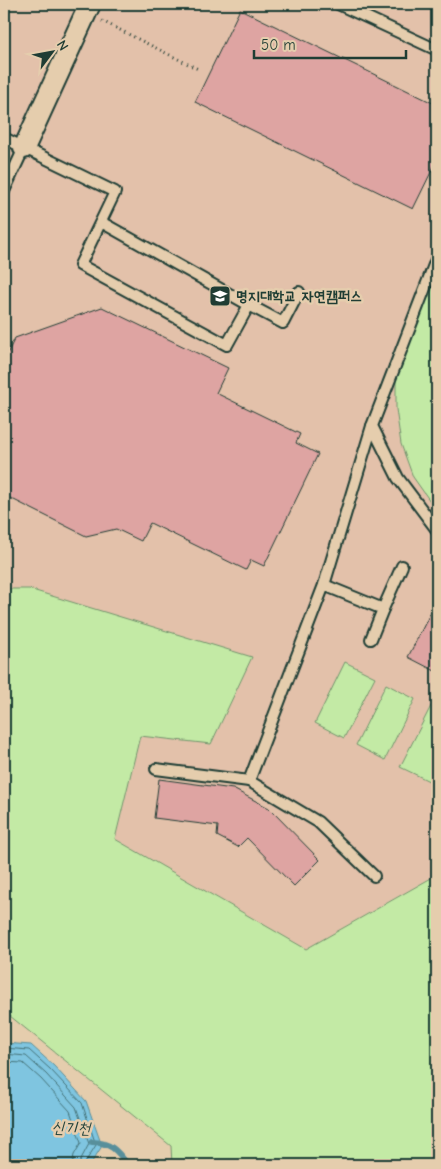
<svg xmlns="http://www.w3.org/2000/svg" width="441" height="1169" font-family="'Comic Neue','Poor Story',sans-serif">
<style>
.built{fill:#e3c1aa}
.green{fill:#c3eaa5;stroke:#71946c}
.water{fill:#7fc5e0;stroke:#598f9b}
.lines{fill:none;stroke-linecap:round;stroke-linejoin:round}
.shore{stroke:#457379;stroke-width:1}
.stream{stroke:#598f9b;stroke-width:6}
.building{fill:#dea4a2;stroke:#1f3d34}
.service-casing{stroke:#1f3d34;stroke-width:14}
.minor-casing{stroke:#1f3d34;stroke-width:24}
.path{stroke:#1f3d34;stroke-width:3;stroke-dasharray:1 4;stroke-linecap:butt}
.service{stroke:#e5cdad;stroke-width:10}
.minor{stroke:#e5cdad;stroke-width:20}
.labels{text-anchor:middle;stroke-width:5;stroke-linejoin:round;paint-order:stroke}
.poi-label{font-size:15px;font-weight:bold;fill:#1f3d34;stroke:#e5cdad;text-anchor:start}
.water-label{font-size:16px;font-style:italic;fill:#24443d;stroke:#e5cdad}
</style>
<rect width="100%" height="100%" fill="#e5cdad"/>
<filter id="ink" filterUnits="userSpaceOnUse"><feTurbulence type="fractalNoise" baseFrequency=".02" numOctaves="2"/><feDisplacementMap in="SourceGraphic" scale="10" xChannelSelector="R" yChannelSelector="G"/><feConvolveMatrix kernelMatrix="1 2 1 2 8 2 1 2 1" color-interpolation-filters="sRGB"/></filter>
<g filter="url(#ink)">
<path class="built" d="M4 4H437V877H433L306 949 115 839 140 736 29 589H4Z"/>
<g class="green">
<path d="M437 271V511L413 477 401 444 396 409V370Z"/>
<path d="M4 589H29L252 657 211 744 140 736 115 839 306 949 433 877H437V1165H172L171 1146 10 1016H4Z"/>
<path d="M345 662 375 677 344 738 315 723Z"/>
<path d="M386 684 415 699 385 760 356 745Z"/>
<path d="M431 706 437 709V765L429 781 400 767Z"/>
</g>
<path class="water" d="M4 1043 31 1045 54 1066 86 1101 102 1146 90 1165H4Z"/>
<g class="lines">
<g class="shore">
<path d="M4 1048 29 1050 50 1069 82 1103 96 1145 86 1161V1165"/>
<path d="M4 1054 26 1056 46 1074 76 1107 89 1144 81 1159 79 1165"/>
<path d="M4 1062 23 1063 41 1079 70 1111 81 1143 74 1155 72 1165"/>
</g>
<path class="stream" d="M92 1142C111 1142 118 1152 128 1165"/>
</g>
<g class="building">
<path d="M240 9 437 105V160L413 209 195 102Z"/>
<path d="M102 307 228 368 216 393 300 434 296 443 318 454 264 566 251 560 246 570 150 523 141 541 116 529 86 536 6 496 4 489V360L15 338Z"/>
<path d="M437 600V672L408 657Z"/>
<path d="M159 779 233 789 269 808 320 860 294 886 247 838 238 847 217 836 218 826 154 818Z"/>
</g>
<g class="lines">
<g class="service-casing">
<g id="service">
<path d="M338 4 437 50"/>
<path d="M4 138 115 192 80 265 227 345 249 305 101 222"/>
<path d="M4 191 24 148"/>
<path d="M437 257 372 426 398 478 437 530"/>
<path d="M249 305 283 323 299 292"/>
<path d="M372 426 324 585 249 781 318 822 374 876"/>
<path d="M324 585 383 609 402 566"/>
<path d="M371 639 383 609"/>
<path d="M156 769 249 781"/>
</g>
</g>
<g class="minor-casing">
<path id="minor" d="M24 148 90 4"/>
</g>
<path class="path" d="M102 21 200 70"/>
<use href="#service" class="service"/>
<use href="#minor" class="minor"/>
</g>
</g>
<defs>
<g id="university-square" transform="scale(1.125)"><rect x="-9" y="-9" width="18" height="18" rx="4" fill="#1f3d34" stroke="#e5cdad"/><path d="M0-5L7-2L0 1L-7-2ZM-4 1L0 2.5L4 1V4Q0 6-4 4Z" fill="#fff"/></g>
</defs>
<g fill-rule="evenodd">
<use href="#university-square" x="220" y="296"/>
</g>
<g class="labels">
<g class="poi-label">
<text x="236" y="301">명지대학교 자연캠퍼스</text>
</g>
<g class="water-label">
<text transform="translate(71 1127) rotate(2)" y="6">신기천</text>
</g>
</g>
<rect width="441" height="1169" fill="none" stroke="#e5cdad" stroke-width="20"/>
<rect x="10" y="10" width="421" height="1149" fill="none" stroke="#1f3d34" stroke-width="2" filter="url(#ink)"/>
<g transform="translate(52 52) rotate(58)" stroke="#e5cdad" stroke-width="4" paint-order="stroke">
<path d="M0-4L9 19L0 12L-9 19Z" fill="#1f3d34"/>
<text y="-8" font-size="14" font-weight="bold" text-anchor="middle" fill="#1f3d34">N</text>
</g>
<path d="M254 50v8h152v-8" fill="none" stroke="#1f3d34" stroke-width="2.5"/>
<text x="261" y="50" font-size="15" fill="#1f3d34" stroke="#e5cdad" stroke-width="4" paint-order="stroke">50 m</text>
</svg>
